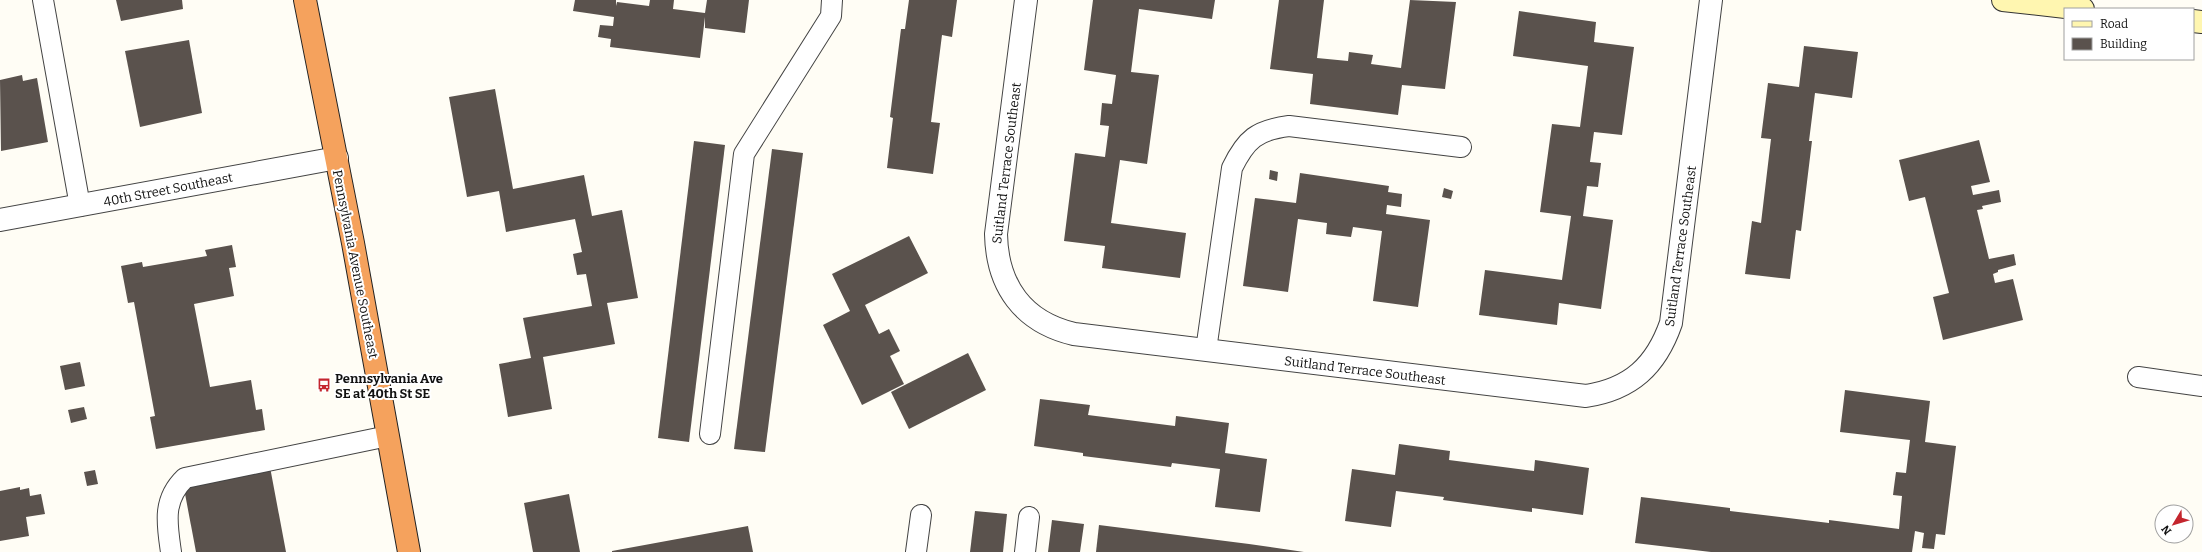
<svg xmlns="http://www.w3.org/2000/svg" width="2202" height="552" font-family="Bitter,serif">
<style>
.building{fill:#5a524d}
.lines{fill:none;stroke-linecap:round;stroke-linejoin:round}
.lane-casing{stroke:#444;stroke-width:22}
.street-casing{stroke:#444;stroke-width:24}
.secondary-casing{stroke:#333;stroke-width:24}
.highway-casing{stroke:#222;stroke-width:24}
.lane{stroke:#fff;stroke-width:20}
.street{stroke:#fff;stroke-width:22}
.secondary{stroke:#fff6b0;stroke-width:22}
.highway{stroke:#f5a25d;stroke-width:22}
.labels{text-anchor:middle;stroke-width:4;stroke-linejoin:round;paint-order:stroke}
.street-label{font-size:13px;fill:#111;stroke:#fff}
.poi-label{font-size:13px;font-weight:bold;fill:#111;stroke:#fff;text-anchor:start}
</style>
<rect width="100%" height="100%" fill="#fffdf5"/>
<g class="building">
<path d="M116 0H182L183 9 121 21Z"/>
<path d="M575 0H616V6L617 2 649 6 650 0H674L673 9 705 13 707 0H749L745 33 705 28V17L700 58 610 47 611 39 598 37 600 25 613 26 614 17 573 11Z"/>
<path d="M909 0H957L952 37 942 35 931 122 940 123 933 174 887 168 893 118 890 117 901 29H905Z"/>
<path d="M1093 0H1215L1212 19 1139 9 1131 72 1159 75 1147 164 1120 160 1111 223 1186 233 1180 278 1102 268 1105 246 1064 241 1075 153 1105 157 1109 126 1100 125 1102 103 1112 104 1116 75 1084 70Z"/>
<path d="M1279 0H1324L1317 58 1348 61 1349 52 1373 55 1371 64 1401 68 1410 0 1456 2 1445 89 1402 85 1398 115 1310 104 1313 74 1270 69Z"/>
<path d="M1519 11 1596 22 1594 42 1634 47 1622 135 1594 132 1590 162 1601 163 1598 187 1587 186 1583 216 1613 220 1601 309 1559 303 1557 325 1479 315 1485 270 1562 280 1571 216 1540 212 1552 124 1580 127 1588 66 1513 56Z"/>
<path d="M189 40 202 113 140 127 125 51Z"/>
<path d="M1804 46 1858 52 1852 98 1815 93 1809 141H1812L1801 231 1796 230 1790 279 1745 274 1752 221 1761 223 1771 139 1761 138 1768 83 1799 87Z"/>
<path d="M22 75 23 81 37 78 48 142 1 151 0 80Z"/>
<path d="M495 89 513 189 584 175 592 216 622 210 638 298 607 303 615 344 543 357 552 409 508 417 499 364 531 358 523 318 592 306 586 274 577 275 573 254 582 252 575 219 506 232 499 191 467 197 449 97Z"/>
<path d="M1979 140 1990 182 1971 186 1973 195 1999 190 2001 202 1982 206 1983 209 1977 210 1989 259 2014 254 2016 265 1998 270V272L1993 274 1995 283 2013 279 2023 320 1943 340 1933 297 1949 293 1925 197 1909 201 1899 160Z"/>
<path d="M694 141 725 145 689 442 658 438Z"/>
<path d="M772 149 803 153 765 452 734 449Z"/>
<path d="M1270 170 1278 172 1277 181 1269 179Z"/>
<path d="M1300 173 1389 186 1388 192 1402 194 1401 207 1387 205 1386 214 1430 220 1418 307 1373 301 1382 231 1353 227 1351 237 1326 234 1327 223 1298 219 1288 292 1243 286 1255 198 1296 203Z"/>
<path d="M1444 188 1453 191 1451 199 1442 197Z"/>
<path d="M909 236 928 273 865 305 879 334 889 329 900 351 890 356 904 384 862 405 823 325 850 311 832 274Z"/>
<path d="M232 245 236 267 229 268 234 296 194 304 210 387 251 380 256 410 262 409 265 430 156 449 150 417 155 416 134 302 128 303 121 266 142 262 143 267 207 256 205 250Z"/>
<path d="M968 353 986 390 909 429 891 392Z"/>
<path d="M80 362 85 386 65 390 60 366Z"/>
<path d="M1845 390 1930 401 1925 442 1956 446 1945 535 1936 534 1934 549 1922 548 1924 533 1915 531 1912 552H1711L1635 543 1641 497 1730 508V511L1829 523V520L1899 529 1902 496 1893 495 1894 487 1896 472 1906 473 1910 440 1840 432Z"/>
<path d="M1040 399 1090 405 1088 415 1175 426 1176 416 1229 423 1225 453 1267 459 1260 512 1215 507 1220 469 1172 463 1171 467 1083 456V453L1034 446Z"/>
<path d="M84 407 87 419 71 423 68 410Z"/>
<path d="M1399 444 1450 451 1449 460 1534 471 1535 460 1589 468 1583 515 1532 508V512L1443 500 1444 497 1396 491 1391 527 1345 521 1352 469 1395 475Z"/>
<path d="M270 467 286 552H196L183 483Z"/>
<path d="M95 470 98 484 87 486 84 472Z"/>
<path d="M20 487V490L29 488 30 496 41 494 45 514 26 517 29 536 0 541V491Z"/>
<path d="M569 494 580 552H533L524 503Z"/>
<path d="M975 511 1007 514 1003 552H970Z"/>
<path d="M1052 520 1084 524 1080 552H1048Z"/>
<path d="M1099 525 1249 544 1304 552H1096Z"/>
<path d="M748 526 753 552H612V551Z"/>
</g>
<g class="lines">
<g class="lane-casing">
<g id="lane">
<path d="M43 0 80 206"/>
<path d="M1206 350 1232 168C1246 139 1257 130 1289 126L1461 147"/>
<path d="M2138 377 2202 386"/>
<path d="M710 434 744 154 831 16 832 0"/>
<path d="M171 552C167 524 162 500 185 478L388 436"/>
<path d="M916 552 921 515"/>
<path d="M1025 552 1029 517"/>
</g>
</g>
<g class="street-casing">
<g id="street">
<path d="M1026 0 996 234C997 286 1023 322 1074 334L1586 396C1631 389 1656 366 1671 323L1711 0"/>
<path d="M0 220 337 158"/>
</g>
</g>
<g class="secondary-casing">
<g id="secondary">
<path d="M2003 0 2083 9"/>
<path d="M2193 21 2202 22"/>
</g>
</g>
<g class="highway-casing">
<path id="highway" d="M305 0 353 243 409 552"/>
</g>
<use href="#lane" class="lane"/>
<use href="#street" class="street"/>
<use href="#secondary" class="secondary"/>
<use href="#highway" class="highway"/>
</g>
<defs>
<g id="bus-bare" transform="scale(1.08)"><path d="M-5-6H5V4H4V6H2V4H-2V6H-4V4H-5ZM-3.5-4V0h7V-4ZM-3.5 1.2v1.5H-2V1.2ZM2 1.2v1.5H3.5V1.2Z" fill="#c4262e" stroke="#fff" stroke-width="2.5" paint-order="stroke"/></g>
</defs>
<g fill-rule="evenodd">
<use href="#bus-bare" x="324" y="385"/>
</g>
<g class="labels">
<g class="street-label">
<text transform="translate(1006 163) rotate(-83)" y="5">Suitland Terrace Southeast</text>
<text transform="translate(168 189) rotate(-11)" y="5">40th Street Southeast</text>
<text transform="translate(1680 246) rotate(-82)" y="5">Suitland Terrace Southeast</text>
<text transform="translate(356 264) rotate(79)" y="5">Pennsylvania Avenue Southeast</text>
<text transform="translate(1365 370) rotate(7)" y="5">Suitland Terrace Southeast</text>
</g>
<g class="poi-label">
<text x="335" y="383">Pennsylvania Ave<tspan x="335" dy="15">SE at 40th St SE</tspan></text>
</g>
</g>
<rect x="2064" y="8" width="130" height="52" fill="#ffffff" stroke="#a0a0a0"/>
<rect x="2072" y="21" width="20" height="6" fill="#fff6b0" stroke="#a0a0a0"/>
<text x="2100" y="28" font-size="12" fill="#111111">Road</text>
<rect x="2072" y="38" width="20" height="12" fill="#5a524d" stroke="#a0a0a0"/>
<text x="2100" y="48" font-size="12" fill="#111111">Building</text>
<g transform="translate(2174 524) rotate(232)"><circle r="19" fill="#ffffff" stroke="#a0a0a0"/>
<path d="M0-3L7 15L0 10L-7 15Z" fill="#c4262e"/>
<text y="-6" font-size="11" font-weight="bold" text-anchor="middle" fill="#111111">N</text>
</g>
</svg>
